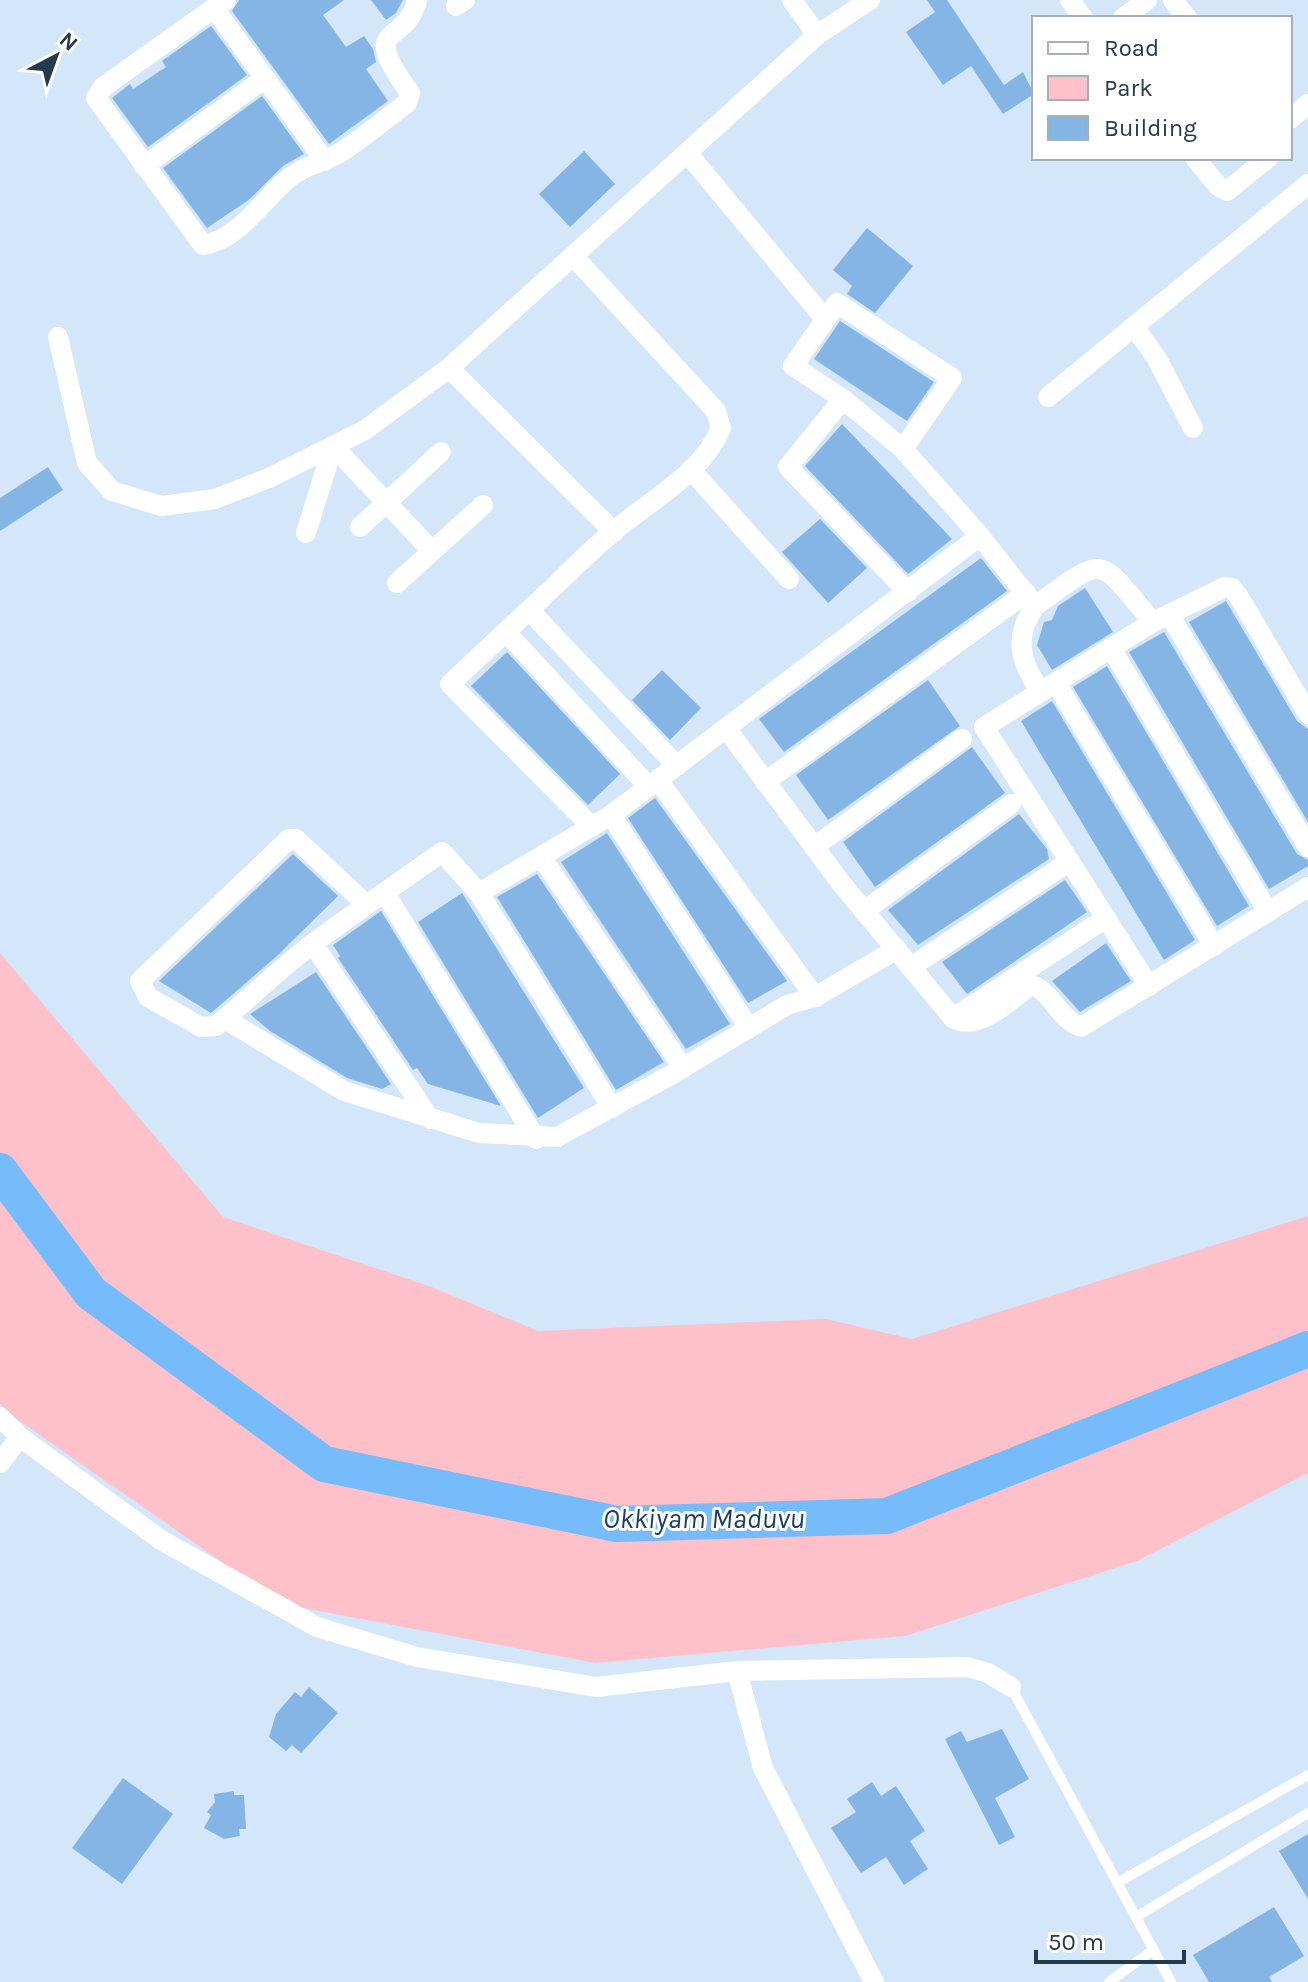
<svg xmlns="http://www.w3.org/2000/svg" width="1308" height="1982" font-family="Karla,sans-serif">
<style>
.green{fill:#fec1ca}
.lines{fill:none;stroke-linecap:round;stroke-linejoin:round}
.river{stroke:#76bbfc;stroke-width:36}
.building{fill:#85b5e4}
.service{stroke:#fff;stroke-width:10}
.minor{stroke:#fff;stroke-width:20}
.labels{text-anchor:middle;stroke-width:6;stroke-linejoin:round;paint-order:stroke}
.water-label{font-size:28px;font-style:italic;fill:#1a3e5f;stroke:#fff}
</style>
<rect width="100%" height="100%" fill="#d3e6fa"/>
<path class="green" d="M0 953 223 1217 429 1286 538 1331 826 1319 912 1339 1308 1216V1473L1137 1561 905 1636 595 1663 282 1604 11 1415 0 1404Z"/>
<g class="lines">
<path class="river" d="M0 1171 91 1293 324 1464 617 1524 887 1516 1308 1349"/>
</g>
<g class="building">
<path d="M239 0H344L323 15 346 47 364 36 373 49 376 62 366 69 388 101 329 144 232 11Z"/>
<path d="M371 0H403L396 13 386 20Z"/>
<path d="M927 0H947L1004 85 1023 72 1034 94 1003 114 971 66 943 85 906 32 935 12Z"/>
<path d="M211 26 247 75 148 147 112 98 130 84 133 89 166 67 162 61Z"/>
<path d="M262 96 304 154 283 166 250 199 207 228 163 168Z"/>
<path d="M584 151 615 184 570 227 539 194Z"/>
<path d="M867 228 913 266 875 313 847 294 852 286 833 270Z"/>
<path d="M840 321 934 382 907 421 814 359Z"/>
<path d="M842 424 952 539 908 574 805 466Z"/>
<path d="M48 467 63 490 0 531V498Z"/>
<path d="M820 519 867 568 828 603 782 552Z"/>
<path d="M981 558 1007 591 784 752 759 719Z"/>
<path d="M1085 588 1113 632 1052 670 1037 645 1044 622 1052 620 1058 606Z"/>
<path d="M1226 601 1297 721 1308 729V822L1189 622Z"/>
<path d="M1164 632 1297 854 1308 860V866L1269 889 1129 652Z"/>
<path d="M507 652 620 774 588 805 471 686Z"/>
<path d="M1107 666 1249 906 1217 926 1073 687Z"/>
<path d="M662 670 701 708 670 740 632 700Z"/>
<path d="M928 680 960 726 828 820 796 775Z"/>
<path d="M1052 701 1195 940 1164 960 1021 721Z"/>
<path d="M972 747 1005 793 875 887 843 842Z"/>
<path d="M655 798 787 981 748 1003 628 818Z"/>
<path d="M1019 814 1047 849 1049 859 918 945 888 910Z"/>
<path d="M607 833 730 1024 686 1049 561 862Z"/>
<path d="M293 854 338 896 277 956 211 1013 159 981Z"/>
<path d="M537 874 664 1062 616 1090 497 897Z"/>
<path d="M1065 880 1087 912 967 994 942 962Z"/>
<path d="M462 893 584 1088 538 1118 418 922Z"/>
<path d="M381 911 501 1106 428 1084 417 1068 413 1070 338 958 340 956 333 945Z"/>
<path d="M1106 943 1131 981 1080 1012 1052 981Z"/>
<path d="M316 972 391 1084 382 1089 347 1078 270 1031 250 1014Z"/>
<path d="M309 1687 338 1713 301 1753 292 1745 286 1751 269 1737 276 1714 295 1692 301 1697Z"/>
<path d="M1002 1729 1029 1779 995 1798 1015 1837 999 1845 945 1739 961 1731 967 1742Z"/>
<path d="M123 1778 173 1814 122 1884 72 1848Z"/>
<path d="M872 1782 881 1796 896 1786 925 1831 910 1841 928 1869 904 1885 886 1857 861 1873 831 1828 856 1812 847 1799Z"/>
<path d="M234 1791V1795H244L246 1829H239L240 1836 224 1839 204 1828 211 1815 207 1812 215 1802 214 1794Z"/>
<path d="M1308 1834V1899L1279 1851Z"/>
<path d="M1274 1907 1304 1956 1269 1977 1272 1982H1209L1193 1955Z"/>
</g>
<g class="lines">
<g class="service">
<path d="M1011 1687 1171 1982"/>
<path d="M1117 1883 1308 1775"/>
<path d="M1136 1917 1308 1813"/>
<path d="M1109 1982 1153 1950"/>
</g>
<g class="minor">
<path d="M226 0 214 8 325 161"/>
<path d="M1070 0 1083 18"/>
<path d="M1173 0 1187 18"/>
<path d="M456 6 465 0"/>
<path d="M214 8 103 87 96 98 203 245C236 241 261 203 284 182 304 164 322 164 343 151 365 136 386 119 407 103L410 93C357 20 406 48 417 0"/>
<path d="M1123 18 1147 0"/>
<path d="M817 35 870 0"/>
<path d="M1290 119 1308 104"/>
<path d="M689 155 825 319"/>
<path d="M1195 158 1218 186 1227 191 1268 158"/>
<path d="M144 166 265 78"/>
<path d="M574 257 716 411 721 428C703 473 651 500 615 530 585 555 558 584 529 610L677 766"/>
<path d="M1134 326 1157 359 1193 428"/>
<path d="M58 337 87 463 112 491 161 506 215 499 269 478 365 430 449 368 817 35 792 0"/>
<path d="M449 368 614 532"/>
<path d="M1048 397 1308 184"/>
<path d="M843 399 788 467 908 592"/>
<path d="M691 470 789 579"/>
<path d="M360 527 441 452"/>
<path d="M306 533 333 446 432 551"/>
<path d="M980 536 1035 606C1109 553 1096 556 1153 622"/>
<path d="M397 583 483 505"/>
<path d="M1035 606C1013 637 1020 662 1041 692"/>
<path d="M529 610 450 684 592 827"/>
<path d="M1169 614 1308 847"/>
<path d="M506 632 649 787"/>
<path d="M1111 648 1268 912"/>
<path d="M1056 683 1214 946"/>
<path d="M726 728 841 883 953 1018C978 1033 1010 1000 1031 985 1052 991 1057 1018 1081 1027L1308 887"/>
<path d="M658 780 815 997"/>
<path d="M765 782 1026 593"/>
<path d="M611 815 749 1028"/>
<path d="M814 847 962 739"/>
<path d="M542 858 683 1068"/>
<path d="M385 893 536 1139"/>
<path d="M479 893 612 1108"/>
<path d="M367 905 296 839H289L140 981 148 997 201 1027 216 1026C249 999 280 968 315 942 357 911 400 882 442 852L479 893 611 815 980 536 903 449 952 378 837 303 793 366 843 399 903 449"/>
<path d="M864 911 1011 804"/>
<path d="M313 944 430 1119"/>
<path d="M911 967 1070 861"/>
<path d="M1149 986 984 727 1153 622 1225 587 1232 588 1239 597 1308 714"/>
<path d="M953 1018 1106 918"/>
<path d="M225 1019 344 1091 479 1133 557 1137 671 1075 787 1005 815 997 897 949"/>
<path d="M0 1417 20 1437 161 1540 317 1627 417 1657 596 1687 737 1671 967 1667 988 1673 1011 1687"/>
<path d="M0 1463 20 1437"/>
<path d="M737 1671 763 1768 874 1982"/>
</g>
</g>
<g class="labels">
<g class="water-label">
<text x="704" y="1528">Okkiyam Maduvu</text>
</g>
</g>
<rect x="1032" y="16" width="260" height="144" fill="#ffffff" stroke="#a8b0b8" stroke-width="2"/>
<rect x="1048" y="42" width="40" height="12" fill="#ffffff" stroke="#a8b0b8" stroke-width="2"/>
<text x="1104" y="56" font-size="24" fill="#263a4e">Road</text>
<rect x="1048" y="76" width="40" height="24" fill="#fec1ca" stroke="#a8b0b8" stroke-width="2"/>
<text x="1104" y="96" font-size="24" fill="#263a4e">Park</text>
<rect x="1048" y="116" width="40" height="24" fill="#85b5e4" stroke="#a8b0b8" stroke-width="2"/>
<text x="1104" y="136" font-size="24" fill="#263a4e">Building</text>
<g transform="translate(56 56) rotate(41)" stroke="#ffffff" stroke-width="6" paint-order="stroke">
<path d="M0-6L14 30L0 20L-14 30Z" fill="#263a4e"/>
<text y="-12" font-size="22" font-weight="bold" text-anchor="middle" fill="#263a4e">N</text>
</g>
<path d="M1036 1950v12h148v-12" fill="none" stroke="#263a4e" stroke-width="4"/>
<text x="1048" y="1950" font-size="24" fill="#263a4e" stroke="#ffffff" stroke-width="6" paint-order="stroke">50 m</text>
</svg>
